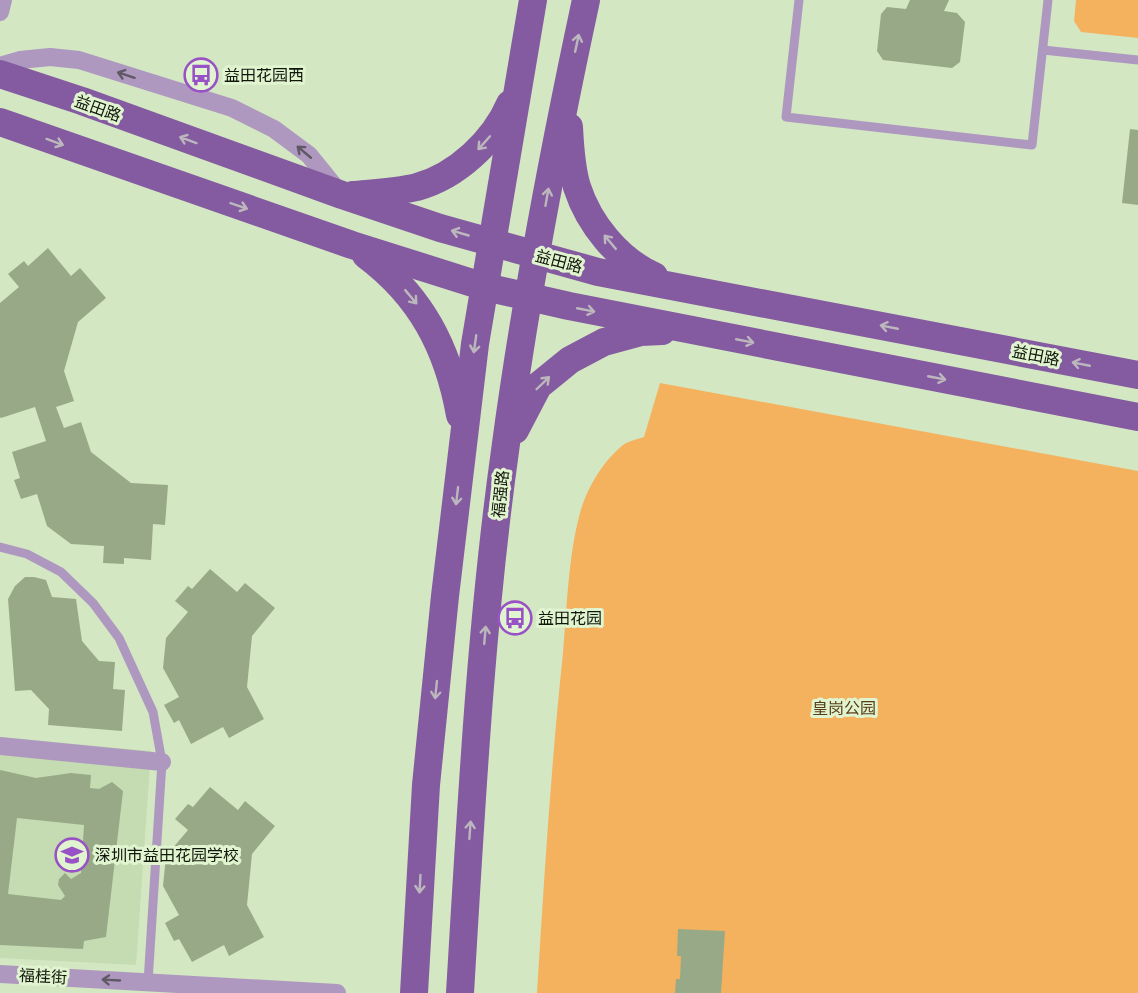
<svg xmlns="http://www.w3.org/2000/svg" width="1138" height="993" font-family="'Sofia Sans Condensed','Noto Sans SC',sans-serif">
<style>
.built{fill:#c5dbb2}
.green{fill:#f4b25f}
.building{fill:#98a988;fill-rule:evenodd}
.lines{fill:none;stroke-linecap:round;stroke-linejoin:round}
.service{stroke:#ae98bf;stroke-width:9}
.minor{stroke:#ae98bf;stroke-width:18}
.primary{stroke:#845ba0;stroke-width:28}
.oneway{stroke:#bcb7bd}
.oneway2{stroke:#605865}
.labels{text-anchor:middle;stroke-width:6;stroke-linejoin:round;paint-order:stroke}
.poi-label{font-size:16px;fill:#11170b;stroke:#e1f4d0;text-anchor:start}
.street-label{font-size:16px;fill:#11170b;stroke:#e1f4d0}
.park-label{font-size:16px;fill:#583c17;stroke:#e1f4d0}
</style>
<rect width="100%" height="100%" fill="#d4e7c3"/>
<path class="built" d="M0 737 151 751 136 965 0 958Z"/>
<g class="green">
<path d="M1076 0H1138V38L1081 32 1074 21Z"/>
<path d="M660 383 1138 471V993H537C544 880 551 766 563 653 567 608 568 557 580 513 587 488 603 461 623 445 629 441 638 439 644 437Z"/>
</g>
<g class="building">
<path d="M910 0H949L944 11 957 13 965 22 960 62 952 68 883 60 877 51 881 14 887 7 906 9Z"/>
<path d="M1130 129 1138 130V205L1122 203Z"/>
<path d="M48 248 71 276 80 268 106 298 78 322 64 371 74 401 56 407 64 428 81 422 91 452 131 483 168 485 165 525 153 524 151 560 124 558V564L103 563 104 546 71 544 47 526 37 494 21 499 14 480 20 478 12 452 46 441 35 407 1 418 0 417V303L19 287 8 274 24 261 28 266Z"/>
<path d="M210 569 237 592 245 583 275 608 252 636 247 687 264 719 229 738 223 727 191 744 179 720 174 723 164 705 179 697 163 668 166 638 188 612 175 601 188 586 192 589Z"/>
<path d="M25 577H34L46 580 52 597 76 599 82 641 99 661 115 662 113 689 125 690 122 731 48 725 49 709 31 690 15 691 8 599 15 586Z"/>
<path d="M0 770 36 778 71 773 91 775 90 788 99 789 112 782 123 791 106 937 84 941 83 949 0 945ZM17 818 84 825 81 873 71 879 65 873 59 879 58 885 65 896 61 900 8 894Z"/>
<path d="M210 787 238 810 245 801 275 826 252 854 247 905 264 937 229 956 224 945 192 962 179 939 174 941 165 923 179 915 163 886 166 856 188 830 175 819 188 804 193 807Z"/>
<path d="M678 929 725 931 721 993H675L676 979H680L681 956H677Z"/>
</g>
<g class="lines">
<g class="service">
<path d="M799 0 786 117 1032 145 1048 0"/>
<path d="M1043 50 1138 60"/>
<path d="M0 547 27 554 61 572 93 603 119 638 153 712 162 762 148 982"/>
</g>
<g class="minor">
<path d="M0 12 3 0"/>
<path d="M0 66 20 60 50 57 79 60 232 108 274 129 309 155 339 192"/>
<path d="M0 746 162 762"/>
<path d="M0 974 337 993"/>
</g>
<g class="primary">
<path d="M0 74 82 101 342 195 440 228 598 272 1138 375"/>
<path d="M0 122 352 245 485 287 569 306 1138 417"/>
<path d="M569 127C570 146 571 168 577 187 589 224 618 260 654 276"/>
<path d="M353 195C374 193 396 192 417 187 457 176 494 141 510 104"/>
<path d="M366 255C421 296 448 348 460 415"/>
<path d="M515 430 538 386 570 360 604 342 641 332 662 331"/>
<path d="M414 993 426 785 445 596 475 344 533 0"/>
<path d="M460 993C471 812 480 630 505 451 525 300 554 149 586 0"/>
</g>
</g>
<defs><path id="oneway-shaft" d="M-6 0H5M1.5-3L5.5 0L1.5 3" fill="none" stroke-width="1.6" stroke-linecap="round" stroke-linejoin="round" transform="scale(1.5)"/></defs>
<g class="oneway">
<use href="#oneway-shaft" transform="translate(577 43) rotate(-78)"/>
<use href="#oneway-shaft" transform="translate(188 140) rotate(-160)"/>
<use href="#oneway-shaft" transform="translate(55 142) rotate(20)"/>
<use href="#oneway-shaft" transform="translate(484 143) rotate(132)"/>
<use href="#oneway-shaft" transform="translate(547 197) rotate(-80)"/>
<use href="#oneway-shaft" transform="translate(239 206) rotate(19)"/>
<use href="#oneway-shaft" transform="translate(460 233) rotate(-164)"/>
<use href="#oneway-shaft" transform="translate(610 242) rotate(-130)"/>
<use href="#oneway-shaft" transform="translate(411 297) rotate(50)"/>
<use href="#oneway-shaft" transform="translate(586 310) rotate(11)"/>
<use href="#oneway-shaft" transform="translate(889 327) rotate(-169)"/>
<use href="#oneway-shaft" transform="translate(745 341) rotate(11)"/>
<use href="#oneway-shaft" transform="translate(475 344) rotate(98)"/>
<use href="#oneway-shaft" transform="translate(1081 364) rotate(-169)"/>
<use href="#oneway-shaft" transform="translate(937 378) rotate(11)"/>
<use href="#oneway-shaft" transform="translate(543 383) rotate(-44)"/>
<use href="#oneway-shaft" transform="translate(457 496) rotate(97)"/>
<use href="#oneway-shaft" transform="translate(485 635) rotate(-85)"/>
<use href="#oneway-shaft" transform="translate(436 690) rotate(96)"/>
<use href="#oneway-shaft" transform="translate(470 830) rotate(-86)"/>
<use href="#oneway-shaft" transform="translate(420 884) rotate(93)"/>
</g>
<g class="oneway2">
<use href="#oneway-shaft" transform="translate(126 75) rotate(-162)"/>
<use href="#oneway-shaft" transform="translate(304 152) rotate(-140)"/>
<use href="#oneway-shaft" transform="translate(111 980) rotate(-177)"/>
</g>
<defs>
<g id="bus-ring" transform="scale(1.725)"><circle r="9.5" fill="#e1f4d0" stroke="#9952c5" stroke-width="1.5"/><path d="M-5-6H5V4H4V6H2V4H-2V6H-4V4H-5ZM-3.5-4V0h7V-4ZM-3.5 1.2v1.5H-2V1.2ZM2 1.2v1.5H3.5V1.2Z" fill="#9952c5"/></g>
<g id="school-ring" transform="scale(1.725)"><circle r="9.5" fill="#e1f4d0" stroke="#9952c5" stroke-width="1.5"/><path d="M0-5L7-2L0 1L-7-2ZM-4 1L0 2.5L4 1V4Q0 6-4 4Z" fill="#9952c5"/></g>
</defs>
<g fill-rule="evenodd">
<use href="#bus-ring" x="201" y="75"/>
<use href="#bus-ring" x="515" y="618"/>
<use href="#school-ring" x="72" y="855"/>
</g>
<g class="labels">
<g class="poi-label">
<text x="224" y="81">益田花园西</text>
<text x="538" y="624">益田花园</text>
<text x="95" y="861">深圳市益田花园学校</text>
</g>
<g class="street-label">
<text transform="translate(98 108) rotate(20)" y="6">益田路</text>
<text transform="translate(559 261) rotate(15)" y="6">益田路</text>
<text transform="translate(1036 355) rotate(11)" y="6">益田路</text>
<text transform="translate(500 494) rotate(-84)" y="6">福强路</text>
<text transform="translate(43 976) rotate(3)" y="6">福桂街</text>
</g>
<g class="park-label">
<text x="844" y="714">皇岗公园</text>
</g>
</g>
</svg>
